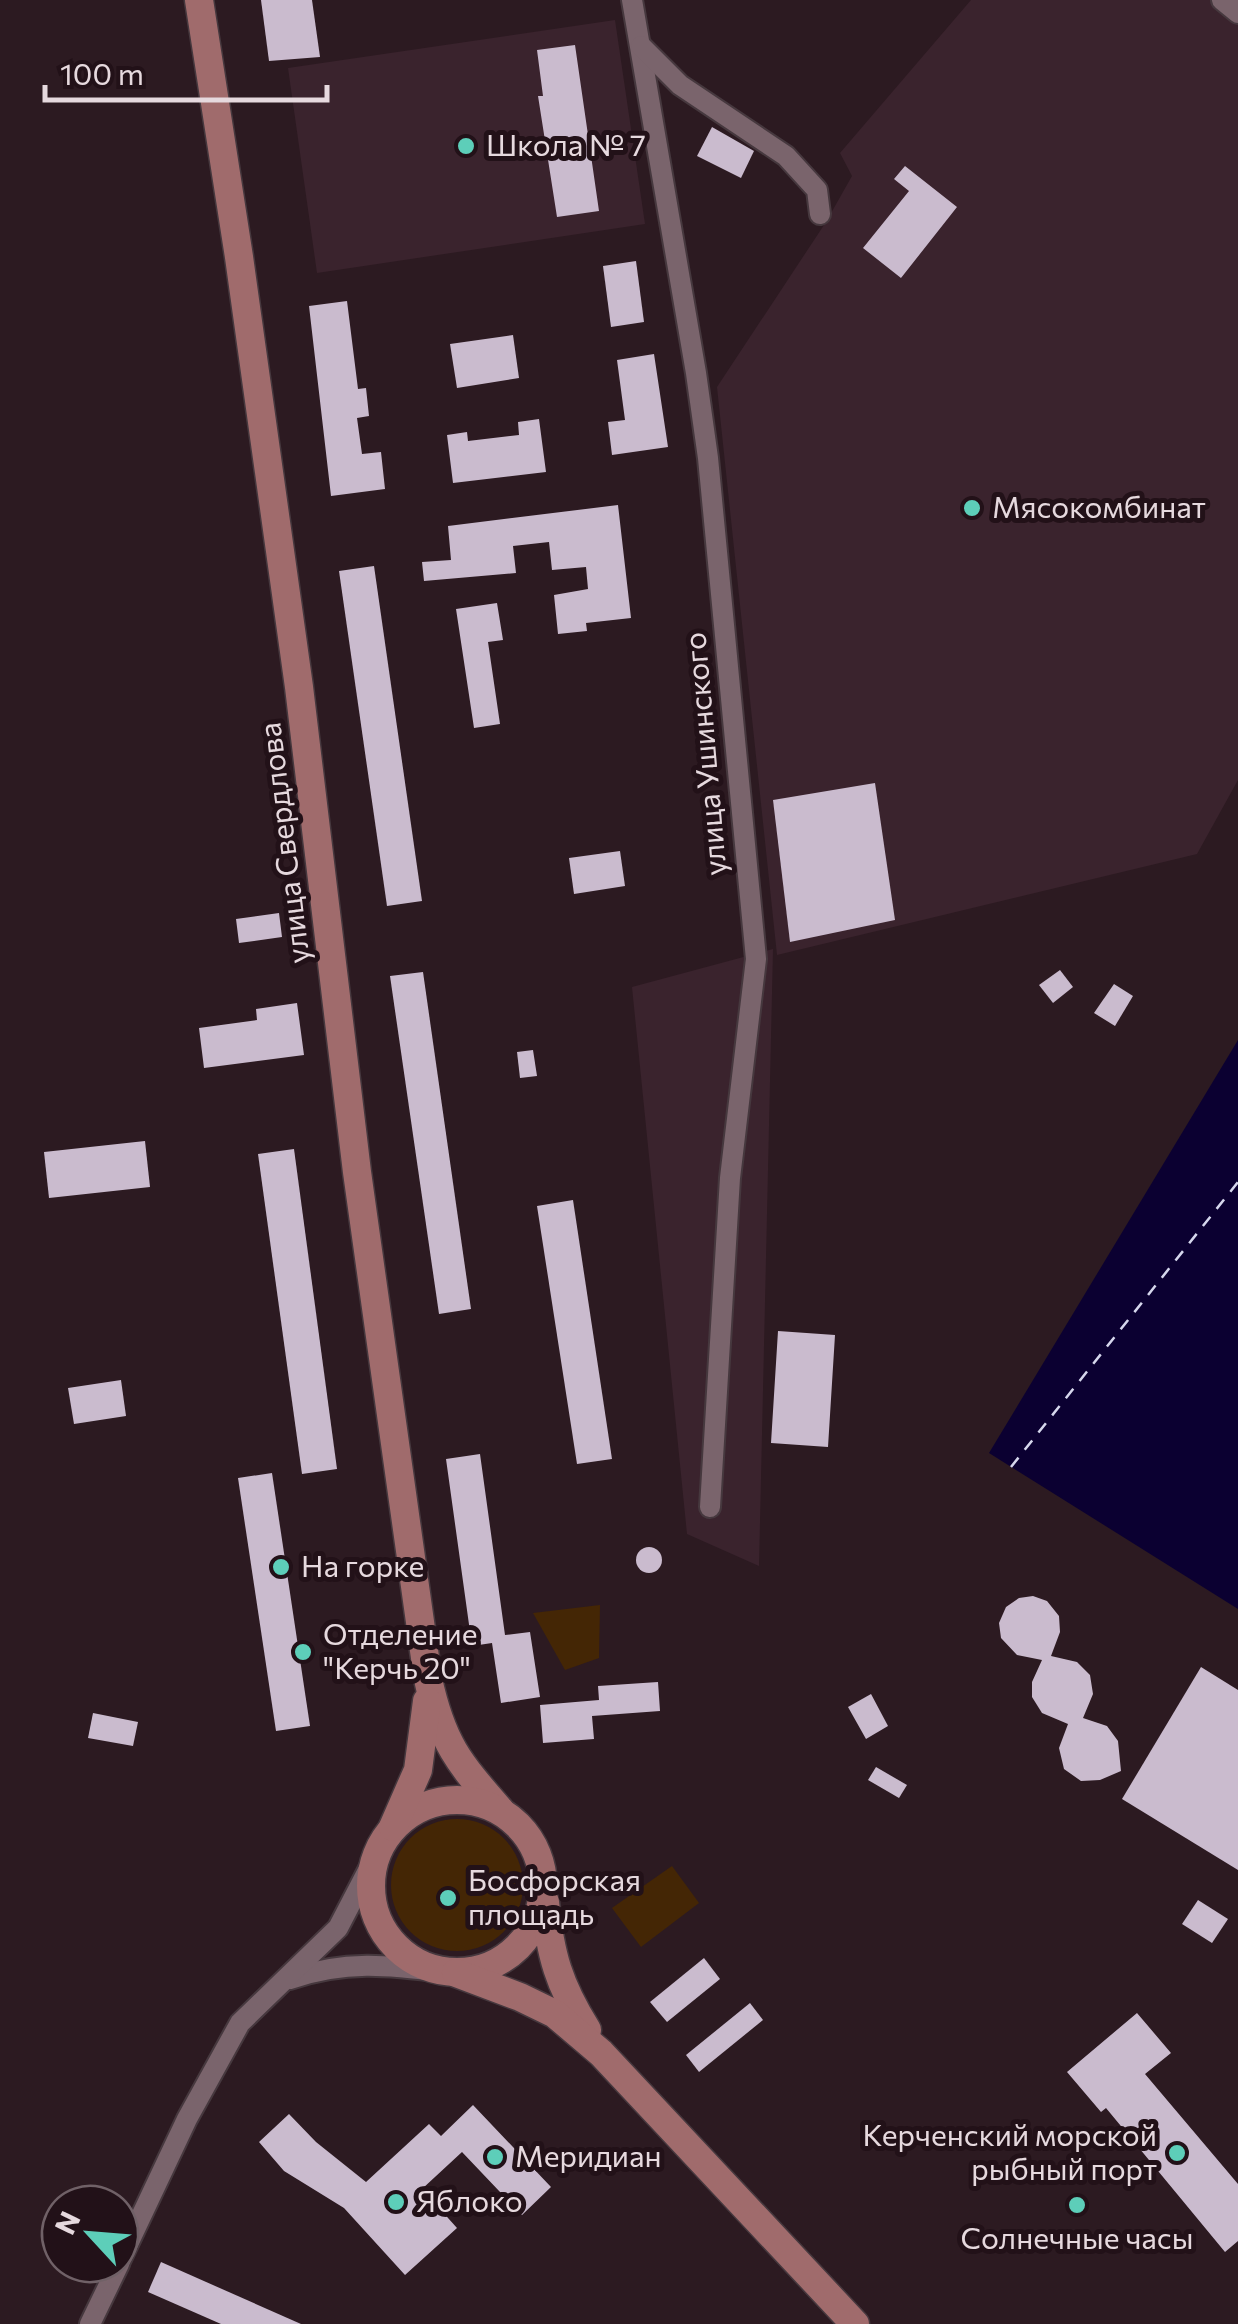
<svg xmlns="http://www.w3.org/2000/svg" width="1238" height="2324" font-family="Commissioner,sans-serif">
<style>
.built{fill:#3a232d}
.green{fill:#442605}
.water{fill:#0b0031}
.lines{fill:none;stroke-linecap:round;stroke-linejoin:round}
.ferry{stroke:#d6d7ed;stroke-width:2.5;stroke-dasharray:12 10;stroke-linecap:butt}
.building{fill:#cabbce}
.minor-casing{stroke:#46383e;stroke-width:24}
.secondary-casing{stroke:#46383e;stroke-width:31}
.minor{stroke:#7a646c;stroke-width:20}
.secondary{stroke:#a06b6c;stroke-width:28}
.poi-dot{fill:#5dceb9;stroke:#221118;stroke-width:4}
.labels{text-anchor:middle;stroke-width:10;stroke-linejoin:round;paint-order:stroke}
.poi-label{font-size:30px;fill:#e6d9de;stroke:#221118;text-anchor:start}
.street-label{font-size:30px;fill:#e6d9de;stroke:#221118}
</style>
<rect width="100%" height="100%" fill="#2c1a21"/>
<g class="built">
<path d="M971 0H1238V780L1197 854 777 955 717 387 826 222 852 176 840 153Z"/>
<path d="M615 20 645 224 317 273 288 68Z"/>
<path d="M773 949 759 1566 687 1534 632 987Z"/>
</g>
<g class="green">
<path d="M600 1605 599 1658 565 1670 533 1613Z"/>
<circle cx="457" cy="1885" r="66"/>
<path d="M672 1866 699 1903 641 1947 612 1908Z"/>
</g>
<path class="water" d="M1238 1040V1609L989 1453Z"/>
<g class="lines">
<path class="ferry" d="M1011 1467 1238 1182"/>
</g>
<g class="building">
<path d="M261 0H312L320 57 269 61Z"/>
<path d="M575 45 599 211 557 217 538 96H543L537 50Z"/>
<path d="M712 127 754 151 741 178 697 156Z"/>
<path d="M905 166 957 207 901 278 863 248 909 191 894 179Z"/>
<path d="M636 261 644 322 611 327 603 266Z"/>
<path d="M347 301 358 389 366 388 369 416 357 418 362 454 381 452 385 489 331 496 309 306Z"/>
<path d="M513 335 519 378 457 388 450 344Z"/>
<path d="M654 354 668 447 612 455 608 422 625 420 617 360Z"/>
<path d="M539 419 546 472 453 483 447 435 467 432 468 441 519 435 518 422Z"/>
<path d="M618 505 631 618 586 623 587 631 558 634 554 595 588 589 586 567 552 570 549 542 513 546 516 573 424 581 422 562 451 560 448 526Z"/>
<path d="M374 566 422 901 387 906 339 571Z"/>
<path d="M497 603 503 640 488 642 500 724 474 728 456 609Z"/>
<path d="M875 783 895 920 790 942 773 800Z"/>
<path d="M620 851 625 886 574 894 569 858Z"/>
<path d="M279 913 282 937 239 943 236 919Z"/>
<path d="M1060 970 1073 987 1053 1003 1039 985Z"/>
<path d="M423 972 471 1309 439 1314 390 976Z"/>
<path d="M1114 984 1133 996 1115 1026 1094 1013Z"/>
<path d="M297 1003 304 1055 204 1068 199 1028 257 1020 256 1009Z"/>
<path d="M533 1050 537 1076 520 1078 517 1052Z"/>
<path d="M145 1141 150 1187 49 1198 44 1152Z"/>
<path d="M294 1149 337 1469 302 1474 258 1154Z"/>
<path d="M573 1200 612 1459 577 1464 537 1206Z"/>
<path d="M778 1331 835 1335 828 1447 771 1443Z"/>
<path d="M121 1380 126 1416 74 1424 68 1388Z"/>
<path d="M480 1454 505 1635 530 1632 540 1697 501 1703 492 1643 472 1646 446 1459Z"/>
<path d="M272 1473 310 1726 276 1731 238 1478Z"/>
<circle cx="649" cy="1560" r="13"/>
<path d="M1033 1596 1047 1601 1059 1616 1060 1632 1051 1656 1077 1662 1090 1675 1093 1694 1083 1718 1107 1726 1118 1741 1121 1771 1100 1780 1081 1781 1064 1769 1059 1748 1068 1724 1042 1713 1032 1697V1682L1042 1660 1017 1655 1001 1638 999 1623 1006 1607 1019 1598Z"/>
<path d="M1201 1667 1238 1690V1870L1122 1799Z"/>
<path d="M658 1682 660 1711 592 1716 594 1739 543 1743 540 1705 599 1700 598 1686Z"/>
<path d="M871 1694 888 1726 866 1739 848 1707Z"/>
<path d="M93 1713 138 1722 133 1746 88 1738Z"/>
<path d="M876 1767 907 1785 899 1798 868 1780Z"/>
<path d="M1198 1900 1228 1919 1212 1943 1182 1924Z"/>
<path d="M704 1958 720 1979 667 2022 650 2002Z"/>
<path d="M750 2003 763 2020 699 2072 686 2055Z"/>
<path d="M1137 2013 1171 2053 1145 2074 1238 2184V2241L1225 2252 1106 2108 1101 2112 1067 2072Z"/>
<path d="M473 2105 551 2187 522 2215 462 2152 422 2189 457 2228 405 2275 344 2208 284 2171 259 2142 289 2114 316 2142 366 2182 429 2124 441 2136Z"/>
<path d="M161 2262 301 2324H221L148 2292Z"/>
</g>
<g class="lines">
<g class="minor-casing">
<g id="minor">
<path d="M632 0 696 373 708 458 756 959 730 1178 710 1507"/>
<path d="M1222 0 1238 13"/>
<path d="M641 46 680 85 786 156 817 190 820 214"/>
<path d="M290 1979C345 1960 388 1965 445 1972"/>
<path d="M120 2261 187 2119 240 2023 338 1928 377 1853"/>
<path d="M90 2324 119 2264"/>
</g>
</g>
<g class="secondary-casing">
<g id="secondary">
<path d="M199 0 239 257 299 687 357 1172 428 1679C442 1743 458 1762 500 1810"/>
<circle cx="457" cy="1886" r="86"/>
<path d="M393 1827 418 1770 427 1701"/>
<path d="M545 1902C550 1955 559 1985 587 2030"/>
<path d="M456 1973 520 1997 555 2014 601 2053 855 2324"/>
</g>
</g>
<use href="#minor" class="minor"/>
<use href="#secondary" class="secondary"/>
</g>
<g class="poi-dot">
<circle cx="466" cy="146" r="10"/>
<circle cx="972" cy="508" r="10"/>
<circle cx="281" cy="1567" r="10"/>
<circle cx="303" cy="1652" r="10"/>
<circle cx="448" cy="1898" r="10"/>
<circle cx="1177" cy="2153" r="10"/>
<circle cx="495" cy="2157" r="10"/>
<circle cx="396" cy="2202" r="10"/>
<circle cx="1077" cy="2205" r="10"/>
</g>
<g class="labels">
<g class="poi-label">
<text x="486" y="156">Школа № 7</text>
<text x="992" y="518">Мясокомбинат</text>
<text x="301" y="1577">На горке</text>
<text x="323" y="1645">Отделение<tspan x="323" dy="34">"Керчь 20"</tspan></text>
<text x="468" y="1891">Босфорская<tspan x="468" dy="34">площадь</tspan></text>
<text x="1157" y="2146" text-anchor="end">Керченский морской<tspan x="1157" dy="34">рыбный порт</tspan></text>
<text x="515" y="2167">Меридиан</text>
<text x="416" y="2212">Яблоко</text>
<text x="1077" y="2249" text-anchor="middle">Солнечные часы</text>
</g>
<g class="street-label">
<text transform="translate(706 754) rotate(-95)" y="10">улица Ушинского</text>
<text transform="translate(285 843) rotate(-97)" y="10">улица Свердлова</text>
</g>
</g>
<g transform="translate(90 2234) rotate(296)"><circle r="48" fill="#221118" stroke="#706167" stroke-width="2.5"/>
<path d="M0-8L18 38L0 25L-18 38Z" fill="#5dceb9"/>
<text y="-15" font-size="28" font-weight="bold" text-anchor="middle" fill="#e6d9de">N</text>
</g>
<path d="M45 85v15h282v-15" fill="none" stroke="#e6d9de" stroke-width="5"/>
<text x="60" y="85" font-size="30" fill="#e6d9de" stroke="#221118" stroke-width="8" paint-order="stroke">100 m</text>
</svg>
